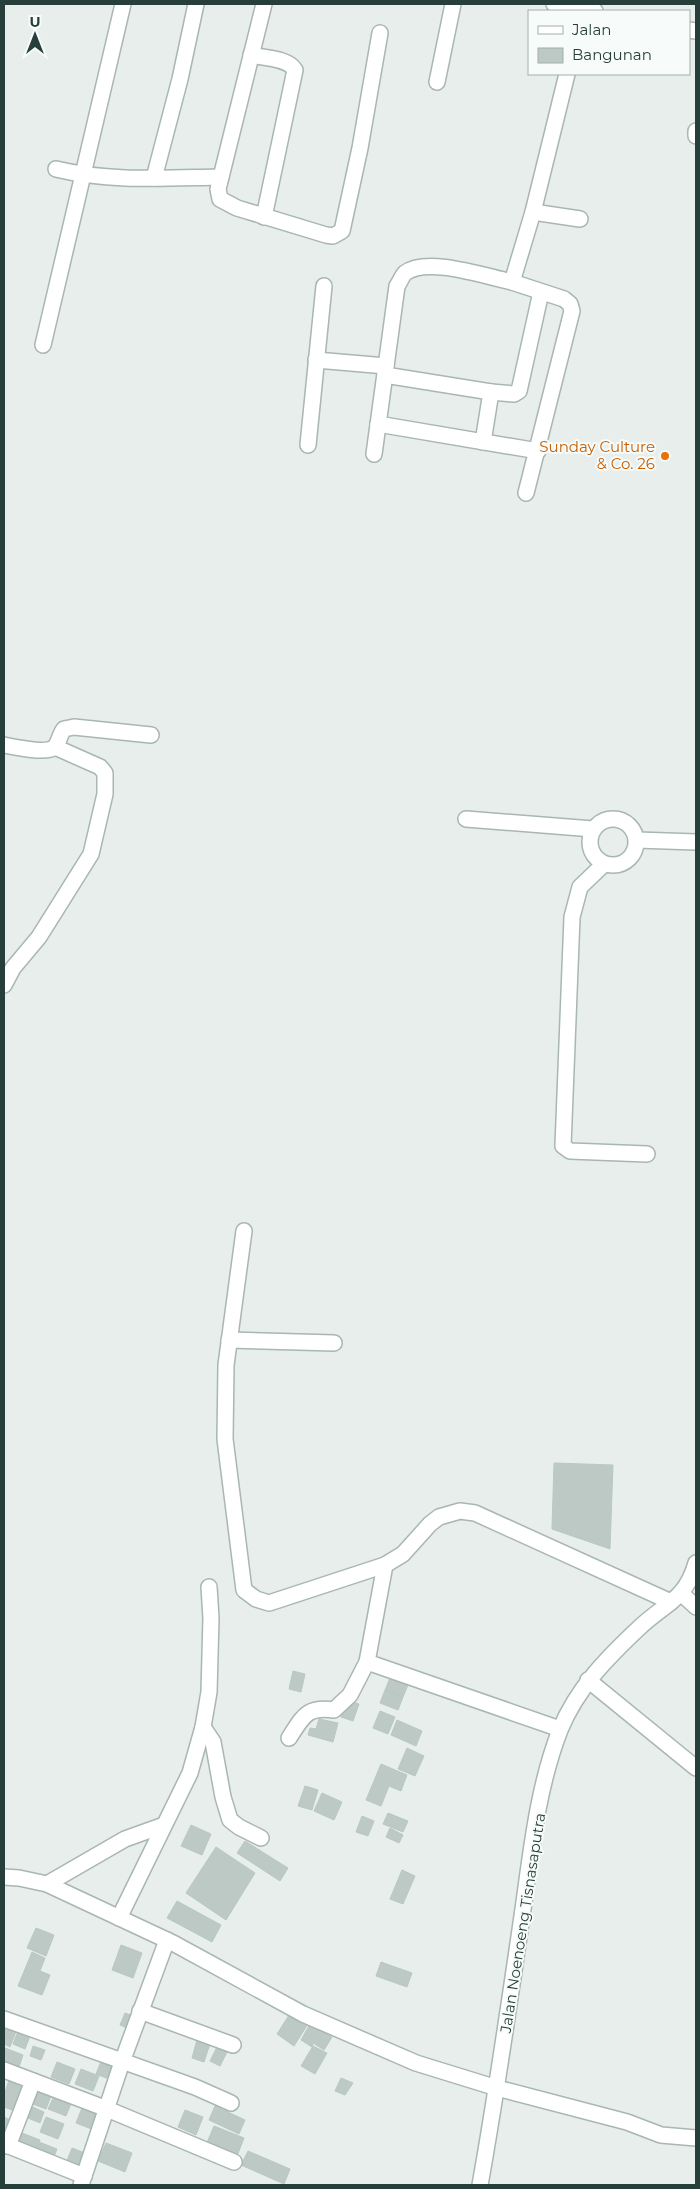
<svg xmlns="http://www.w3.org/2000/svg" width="700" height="2189" font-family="Montserrat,sans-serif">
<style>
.building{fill:#bcc9c4;stroke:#b9c8c2}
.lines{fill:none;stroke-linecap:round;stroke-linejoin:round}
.street-casing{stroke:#a9b6b2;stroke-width:18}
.street{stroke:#fff;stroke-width:15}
.food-dot{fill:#e8710a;stroke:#f7fbf9;stroke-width:2}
.labels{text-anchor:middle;stroke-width:4;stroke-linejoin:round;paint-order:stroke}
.food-label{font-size:15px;fill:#c56008;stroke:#f7fbf9;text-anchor:end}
.street-label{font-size:15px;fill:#263f3a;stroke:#f7fbf9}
</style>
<rect width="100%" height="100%" fill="#e7eeeb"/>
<g class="building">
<path d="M554 1463 613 1465 610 1549 552 1529Z"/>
<path d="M293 1671 305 1674 301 1692 289 1689Z"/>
<path d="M390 1678 408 1685 403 1697 385 1690Z"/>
<path d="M385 1690 403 1697 398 1710 380 1703Z"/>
<path d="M348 1700 359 1704 353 1721 341 1717Z"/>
<path d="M380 1711 395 1717 388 1734 373 1728Z"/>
<path d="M319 1719 338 1723 333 1742 308 1735 310 1728 316 1729Z"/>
<path d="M397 1720 422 1731 416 1746 391 1735Z"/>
<path d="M407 1748 424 1756 415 1776 398 1769Z"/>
<path d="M381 1764 407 1775 401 1791 389 1786 381 1806 366 1800Z"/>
<path d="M305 1786 318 1790 312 1810 298 1806Z"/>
<path d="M322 1793 342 1802 334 1820 314 1811Z"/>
<path d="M388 1813 408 1821 403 1832 383 1824Z"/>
<path d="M362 1816 374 1821 368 1836 356 1832Z"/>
<path d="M191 1825 211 1834 202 1855 181 1846Z"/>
<path d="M390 1828 403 1835 399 1843 386 1837Z"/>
<path d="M245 1841 288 1868 280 1881 237 1853Z"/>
<path d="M216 1847 255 1873 226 1920 186 1893Z"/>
<path d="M402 1870 415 1876 403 1904 390 1899Z"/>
<path d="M177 1901 221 1925 212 1942 167 1918Z"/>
<path d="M36 1928 54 1935 46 1956 27 1948Z"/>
<path d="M121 1945 142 1953 133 1978 112 1970Z"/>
<path d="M32 1952 45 1958 40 1971 50 1975 42 1995 18 1986Z"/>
<path d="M381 1962 412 1973 407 1987 376 1976Z"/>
<path d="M291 2012 308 2024 294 2046 277 2034Z"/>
<path d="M125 2013 134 2016 129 2029 120 2025Z"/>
<path d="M310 2024 332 2037 324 2050 313 2043 312 2047 301 2040Z"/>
<path d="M6 2025 17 2029 10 2047 4 2044Z"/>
<path d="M20 2026 32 2031 25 2049 13 2044Z"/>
<path d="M197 2040 210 2044 204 2062 192 2058Z"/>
<path d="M219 2043 229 2048 220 2066 210 2061Z"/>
<path d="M33 2046 45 2050 41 2060 30 2056Z"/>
<path d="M313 2046 327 2053 315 2074 301 2066Z"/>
<path d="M5 2048 23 2055 18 2070 4 2064Z"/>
<path d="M102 2059 120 2066 114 2081 96 2074Z"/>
<path d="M57 2062 75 2069 69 2084 51 2077Z"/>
<path d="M81 2069 99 2076 93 2091 75 2084Z"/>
<path d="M341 2078 353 2083 345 2095 335 2091Z"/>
<path d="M9 2080 27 2087 18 2112 4 2107V2095Z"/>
<path d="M35 2090 51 2096 46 2109 30 2103Z"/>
<path d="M55 2094 72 2101 66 2116 48 2109Z"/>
<path d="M28 2105 44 2112 40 2123 23 2116Z"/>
<path d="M215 2106 230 2113 224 2127 209 2120Z"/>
<path d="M82 2108 100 2115 94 2130 76 2123Z"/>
<path d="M185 2110 203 2117 196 2135 178 2127Z"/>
<path d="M230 2113 245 2120 239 2134 224 2127Z"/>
<path d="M4 2117 14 2122 8 2137 4 2135Z"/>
<path d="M46 2117 64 2124 58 2139 40 2132Z"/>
<path d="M214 2126 244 2138 237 2156 206 2145Z"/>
<path d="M22 2133 40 2140 34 2155 16 2148Z"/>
<path d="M39 2142 57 2149 51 2164 33 2157Z"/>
<path d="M106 2143 132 2153 125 2172 98 2161Z"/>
<path d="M72 2148 90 2155 84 2170 66 2163Z"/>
<path d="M248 2151 290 2169 284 2184 241 2165Z"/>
</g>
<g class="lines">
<g class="street-casing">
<g id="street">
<path d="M264 4 221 177 218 189 220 199 237 208 326 235 333 236 342 231 360 148 380 33"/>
<path d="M554 4 595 11"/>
<path d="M689 30 696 31"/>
<path d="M251 55C264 58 288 58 295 70L264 217"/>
<path d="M437 82 453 4"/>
<path d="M696 131V136"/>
<path d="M56 169C109 182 166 178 221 177"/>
<path d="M154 178 180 79 196 4"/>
<path d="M533 212 580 219"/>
<path d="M43 345 123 4"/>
<path d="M316 360 386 366"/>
<path d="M385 375 491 392"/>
<path d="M378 424 538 451"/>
<path d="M483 442 491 392 514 394 519 391 541 292"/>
<path d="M308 445 324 286"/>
<path d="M374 454 397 286C400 282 402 276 405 273 427 256 487 277 512 282"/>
<path d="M526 493 572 311 570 304 564 299 512 282 533 212 567 74"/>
<path d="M4 745C14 747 47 754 55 747 59 742 60 734 64 729L74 727 151 735"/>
<circle cx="613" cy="842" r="23"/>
<path d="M466 819 593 829"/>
<path d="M637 840 696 842"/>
<path d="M604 864 580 887 572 917 563 1146 570 1151 647 1154"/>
<path d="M4 985 13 968 39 937 91 854 105 794V773L100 767 55 747"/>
<path d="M244 1231 226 1365 225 1439 244 1590 256 1599 269 1603 385 1565 403 1554 430 1524 439 1517 460 1511 475 1513 671 1602"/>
<path d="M229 1340 334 1343"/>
<path d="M385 1565 367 1662 560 1729"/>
<path d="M682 1594 696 1607"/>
<path d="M588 1680 696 1768"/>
<path d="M203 1727 213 1742 223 1797 230 1820 239 1827 261 1838"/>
<path d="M289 1738C303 1717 306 1706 334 1710L350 1695 367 1662"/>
<path d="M4 1877 19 1878 47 1884 173 1943 303 2014 416 2063 497 2088 627 2122 661 2135 696 2138"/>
<path d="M47 1884 125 1839 164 1825"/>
<path d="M119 1918 190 1773 203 1727 209 1692 211 1618 209 1587"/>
<path d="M140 2011 233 2045"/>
<path d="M4 2019 195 2087 231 2103"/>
<path d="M4 2070 33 2081"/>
<path d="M4 2144 84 2176"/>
<path d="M8 2146 33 2081 107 2109 234 2162"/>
<path d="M81 2185 122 2062 167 1940"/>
<path d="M480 2185C496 2096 509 2006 522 1916 531 1854 537 1789 560 1730 577 1688 608 1657 640 1627 666 1603 686 1599 696 1563"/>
</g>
</g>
<use href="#street" class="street"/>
</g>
<circle class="food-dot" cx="665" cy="456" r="5"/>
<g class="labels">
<g class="food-label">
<text x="655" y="452">Sunday Culture<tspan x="655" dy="17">&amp; Co. 26</tspan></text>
</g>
<g class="street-label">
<text transform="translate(523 1923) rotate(-81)" y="5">Jalan Noenoeng Tisnasaputra</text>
</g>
</g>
<rect width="700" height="2189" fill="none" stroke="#263f3a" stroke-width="10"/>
<rect x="528" y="10" width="162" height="65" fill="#f7fbf9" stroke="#a3b0ad"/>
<rect x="538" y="26" width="25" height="8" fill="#ffffff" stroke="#a3b0ad"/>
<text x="572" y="35" font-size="15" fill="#263f3a">Jalan</text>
<rect x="538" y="48" width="25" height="15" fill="#bcc9c4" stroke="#a3b0ad"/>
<text x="572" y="60" font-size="15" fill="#263f3a">Bangunan</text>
<g transform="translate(35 35)" stroke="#f7fbf9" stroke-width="4" paint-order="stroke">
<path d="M0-4L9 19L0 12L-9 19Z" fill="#263f3a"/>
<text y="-8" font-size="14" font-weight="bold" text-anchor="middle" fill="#263f3a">U</text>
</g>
</svg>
